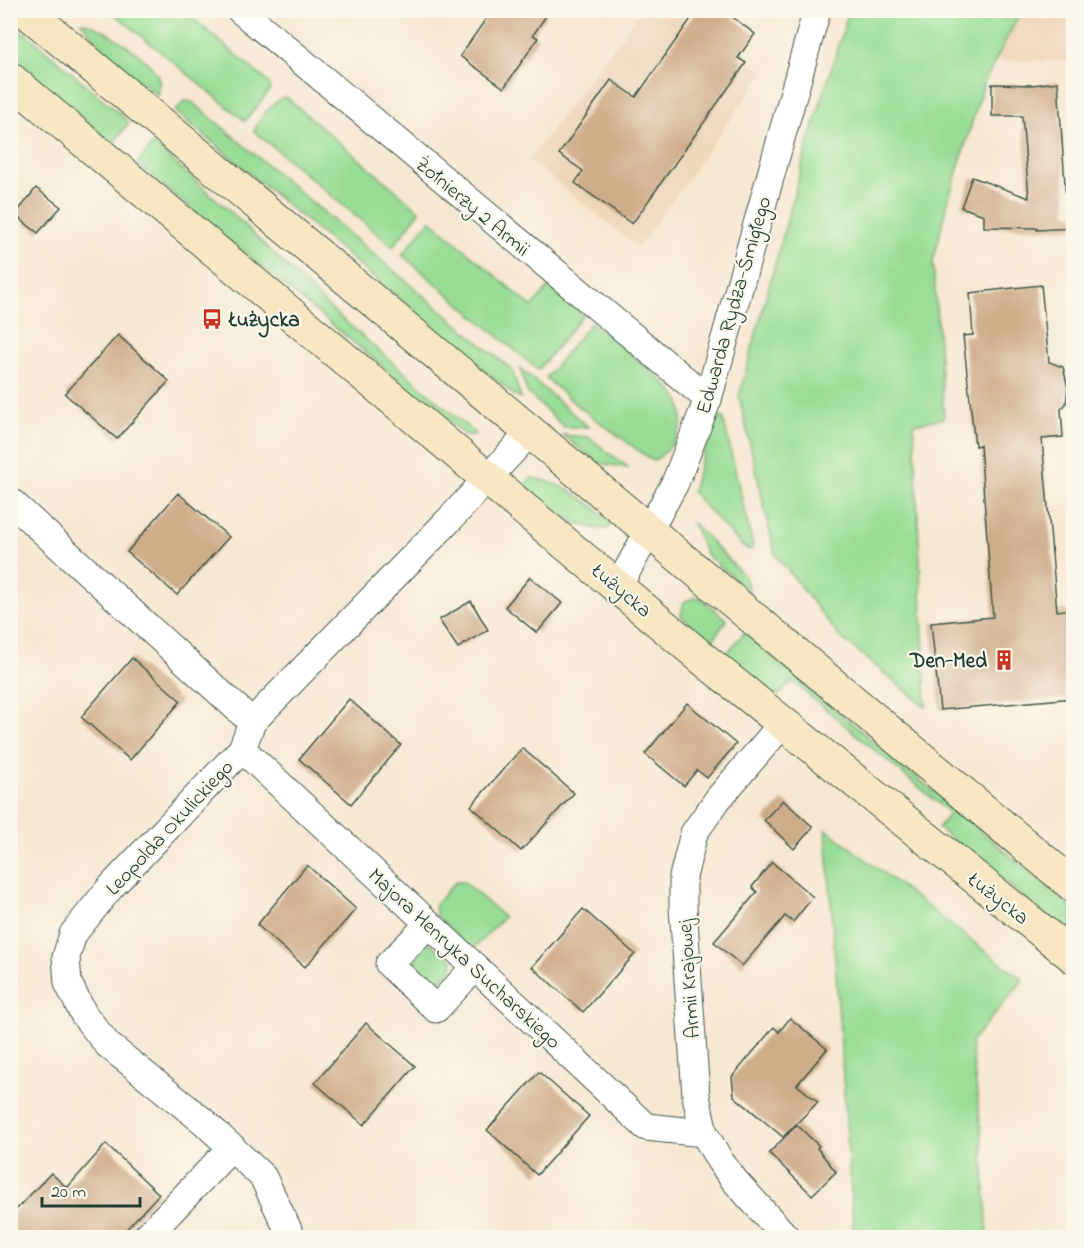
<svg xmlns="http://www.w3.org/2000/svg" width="1084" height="1248" font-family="'Indie Flower',sans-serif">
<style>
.built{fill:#edd7bb}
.green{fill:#9ade96;stroke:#5c8e65;stroke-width:1.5}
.building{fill:#cdac89}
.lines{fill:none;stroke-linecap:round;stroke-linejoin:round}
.street-casing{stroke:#3f574c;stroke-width:29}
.secondary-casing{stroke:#3f574c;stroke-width:35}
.street{stroke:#fff;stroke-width:27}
.secondary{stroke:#f7e8c3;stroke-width:33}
.labels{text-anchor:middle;stroke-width:4.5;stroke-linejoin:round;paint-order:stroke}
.street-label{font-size:21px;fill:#1f3d34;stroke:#fbf7ec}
.poi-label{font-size:21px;font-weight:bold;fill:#1f3d34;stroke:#fbf7ec;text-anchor:start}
</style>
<rect width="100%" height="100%" fill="#fbf7ec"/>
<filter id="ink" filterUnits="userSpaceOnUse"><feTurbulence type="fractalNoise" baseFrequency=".0167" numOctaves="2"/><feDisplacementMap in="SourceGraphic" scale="12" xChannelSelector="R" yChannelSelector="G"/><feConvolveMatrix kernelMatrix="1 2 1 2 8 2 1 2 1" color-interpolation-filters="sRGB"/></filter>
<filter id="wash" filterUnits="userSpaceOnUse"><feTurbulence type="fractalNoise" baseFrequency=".008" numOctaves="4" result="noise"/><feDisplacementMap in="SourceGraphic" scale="24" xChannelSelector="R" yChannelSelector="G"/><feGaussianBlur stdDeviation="1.35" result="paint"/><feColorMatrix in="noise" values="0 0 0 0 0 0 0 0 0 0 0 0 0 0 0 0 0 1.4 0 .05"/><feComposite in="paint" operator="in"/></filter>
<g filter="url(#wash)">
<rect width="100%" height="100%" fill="#f7e8d3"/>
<g class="built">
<path d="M1022 10 1073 11V61H998Z"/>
<path d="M641 11H672L764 72 638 248 529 160Z"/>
</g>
<g class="green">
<path d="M111 11H184L269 83 270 90 245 121Z"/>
<path d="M849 11H1021L984 83 946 208 933 262 944 418 914 424 926 707 839 636 775 554 739 396 806 151Z"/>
<path d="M10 20 129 122 113 144 11 59Z"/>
<path d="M81 22C100 25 151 59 158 77 160 83 160 89 157 95L110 57Z"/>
<path d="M286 97 420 211 393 247 254 131C259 119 273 100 286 97Z"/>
<path d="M185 101 192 102 512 370 521 398 514 395 175 111Z"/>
<path d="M153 144 233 214 326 305 476 434 467 436 137 164Z"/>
<path d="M430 220 532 307 549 287 583 315 538 370 402 255Z"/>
<path d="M591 322C611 339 671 382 680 403 688 426 672 450 653 461L575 404 546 378Z"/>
<path d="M520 368 588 427H564L527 392Z"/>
<path d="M714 416 723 418 753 547 749 550 741 545 692 492Z"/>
<path d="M563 435 588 437 629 468 597 463Z"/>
<path d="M532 478C562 483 591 500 611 524L607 529C578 530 546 507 527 486V481Z"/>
<path d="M692 522 745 577 750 593 706 554Z"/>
<path d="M696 597 702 599 727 620 711 642 681 616 684 602Z"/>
<path d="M744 633 1073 908V937L938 828 950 813 792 681 778 696 726 654Z"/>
<path d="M826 829 1023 980 971 1042 982 1139 988 1237H854Z"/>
<path d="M455 882H464L504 917 472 950 437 917 435 905Z"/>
<path d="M430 943 453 960 451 972 436 982 423 978 414 962 424 945Z"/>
</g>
<g id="blocks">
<g class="building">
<path d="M492 10H550L533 35 538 38 504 88 460 56Z"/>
<path d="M697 10H723L755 34 738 58 746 63 632 224 575 183 583 171 559 154 611 80 636 97Z"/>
<path d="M1058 82 1067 213 1074 215V228L1037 230V228L984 227V215L961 207 972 177 1029 198 1022 116H992V84L1032 85Z"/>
<path d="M36 188 61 207 38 233 15 215Z"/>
<path d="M1041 285 1049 362 1063 367 1068 388 1066 404 1061 409 1063 437 1042 439 1057 611 1074 609V698L940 710 931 623 993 617 980 445 975 446 963 336 973 335 970 293Z"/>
<path d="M118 335 169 381 117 439 65 394Z"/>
<path d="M178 493 229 537 177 595 127 552Z"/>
<path d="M530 577 562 603 537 633 505 607Z"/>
<path d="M471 601 488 630 458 648 439 620Z"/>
<path d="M132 658 181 701 130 760 81 717Z"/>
<path d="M349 699 401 745 351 804 299 759Z"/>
<path d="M687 703 736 744 707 778 697 770 684 786 645 754Z"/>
<path d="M522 748 574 793 521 851 471 806Z"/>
<path d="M783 800 813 827 794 849 764 820Z"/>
<path d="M772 862 813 897 793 922 785 916 742 966 714 942 757 892 752 887Z"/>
<path d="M307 865 356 909 305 967 257 925Z"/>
<path d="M583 909 635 954 583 1012 532 967Z"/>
<path d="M790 1018 827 1049 797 1085 818 1102 783 1137 734 1096 732 1077 774 1027 779 1032Z"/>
<path d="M366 1023 415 1066 364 1125 315 1083Z"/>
<path d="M539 1072 589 1116 537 1175 487 1130Z"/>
<path d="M797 1125 819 1146 817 1148 836 1172 812 1195 769 1153Z"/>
<path d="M106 1144 159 1194 118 1238H10V1216L51 1173 67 1188Z"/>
</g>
</g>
</g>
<g filter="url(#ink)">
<use href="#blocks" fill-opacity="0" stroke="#3f574c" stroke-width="1.5"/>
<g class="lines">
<g class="street-casing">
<g id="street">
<path d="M240 10 708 399"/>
<path d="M10 501 252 722"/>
<path d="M618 587 675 483 708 399 817 10"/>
<path d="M783 723 718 799 694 833 683 877V907L696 1096 704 1133 720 1161 735 1181 787 1238"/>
<path d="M242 749 646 1127 704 1133"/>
<path d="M429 924 389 964 436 1009 475 967"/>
<path d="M145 1238 232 1147"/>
<path d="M292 1238 263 1177 203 1121 108 1045 84 1015 68 983 66 957 73 934 109 889 242 749 252 722 452 517 531 431"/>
</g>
</g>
<g class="secondary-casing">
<g id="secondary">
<path d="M25 10 1074 886"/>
<path d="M10 79 707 662 1074 957"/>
</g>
</g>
<use href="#street" class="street"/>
<use href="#secondary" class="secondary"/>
</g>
</g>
<defs>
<g id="bus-bare" transform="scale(1.62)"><path d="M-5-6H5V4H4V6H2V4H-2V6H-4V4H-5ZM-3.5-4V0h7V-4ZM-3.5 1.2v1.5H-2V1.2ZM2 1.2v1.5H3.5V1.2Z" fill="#c8321e" stroke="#fbf7ec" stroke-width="2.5" paint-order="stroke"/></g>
<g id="building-bare" transform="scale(1.62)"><path d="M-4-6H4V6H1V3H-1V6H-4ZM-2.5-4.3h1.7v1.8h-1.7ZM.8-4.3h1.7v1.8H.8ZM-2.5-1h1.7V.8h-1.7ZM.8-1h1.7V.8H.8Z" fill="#c8321e" stroke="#fbf7ec" stroke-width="2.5" paint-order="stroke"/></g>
</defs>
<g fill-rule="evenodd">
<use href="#bus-bare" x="212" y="319"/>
<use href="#building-bare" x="1004" y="660"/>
</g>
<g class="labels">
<g class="street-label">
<text transform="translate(473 206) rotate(40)" y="7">Żołnierzy 2 Armii</text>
<text transform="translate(733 305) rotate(-74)" y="7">Edwarda Rydza-Śmigłego</text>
<text transform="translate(622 590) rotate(40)" y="7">Łużycka</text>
<text transform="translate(169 827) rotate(-47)" y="7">Leopolda Okulickiego</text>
<text transform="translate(999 898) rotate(38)" y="7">Łużycka</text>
<text transform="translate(465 958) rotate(43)" y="7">Majora Henryka Sucharskiego</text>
<text transform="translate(688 979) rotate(-94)" y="7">Armii Krajowej</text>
</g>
<g class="poi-label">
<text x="229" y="326">Łużycka</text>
<text x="987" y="667" text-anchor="end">Den-Med</text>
</g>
</g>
<rect width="1084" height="1248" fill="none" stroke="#fbf7ec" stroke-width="36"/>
<path d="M42 1197v9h98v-9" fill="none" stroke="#1f3d34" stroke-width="3"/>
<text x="51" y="1197" font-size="18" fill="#1f3d34" stroke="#fbf7ec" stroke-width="4.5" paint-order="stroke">20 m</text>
</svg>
